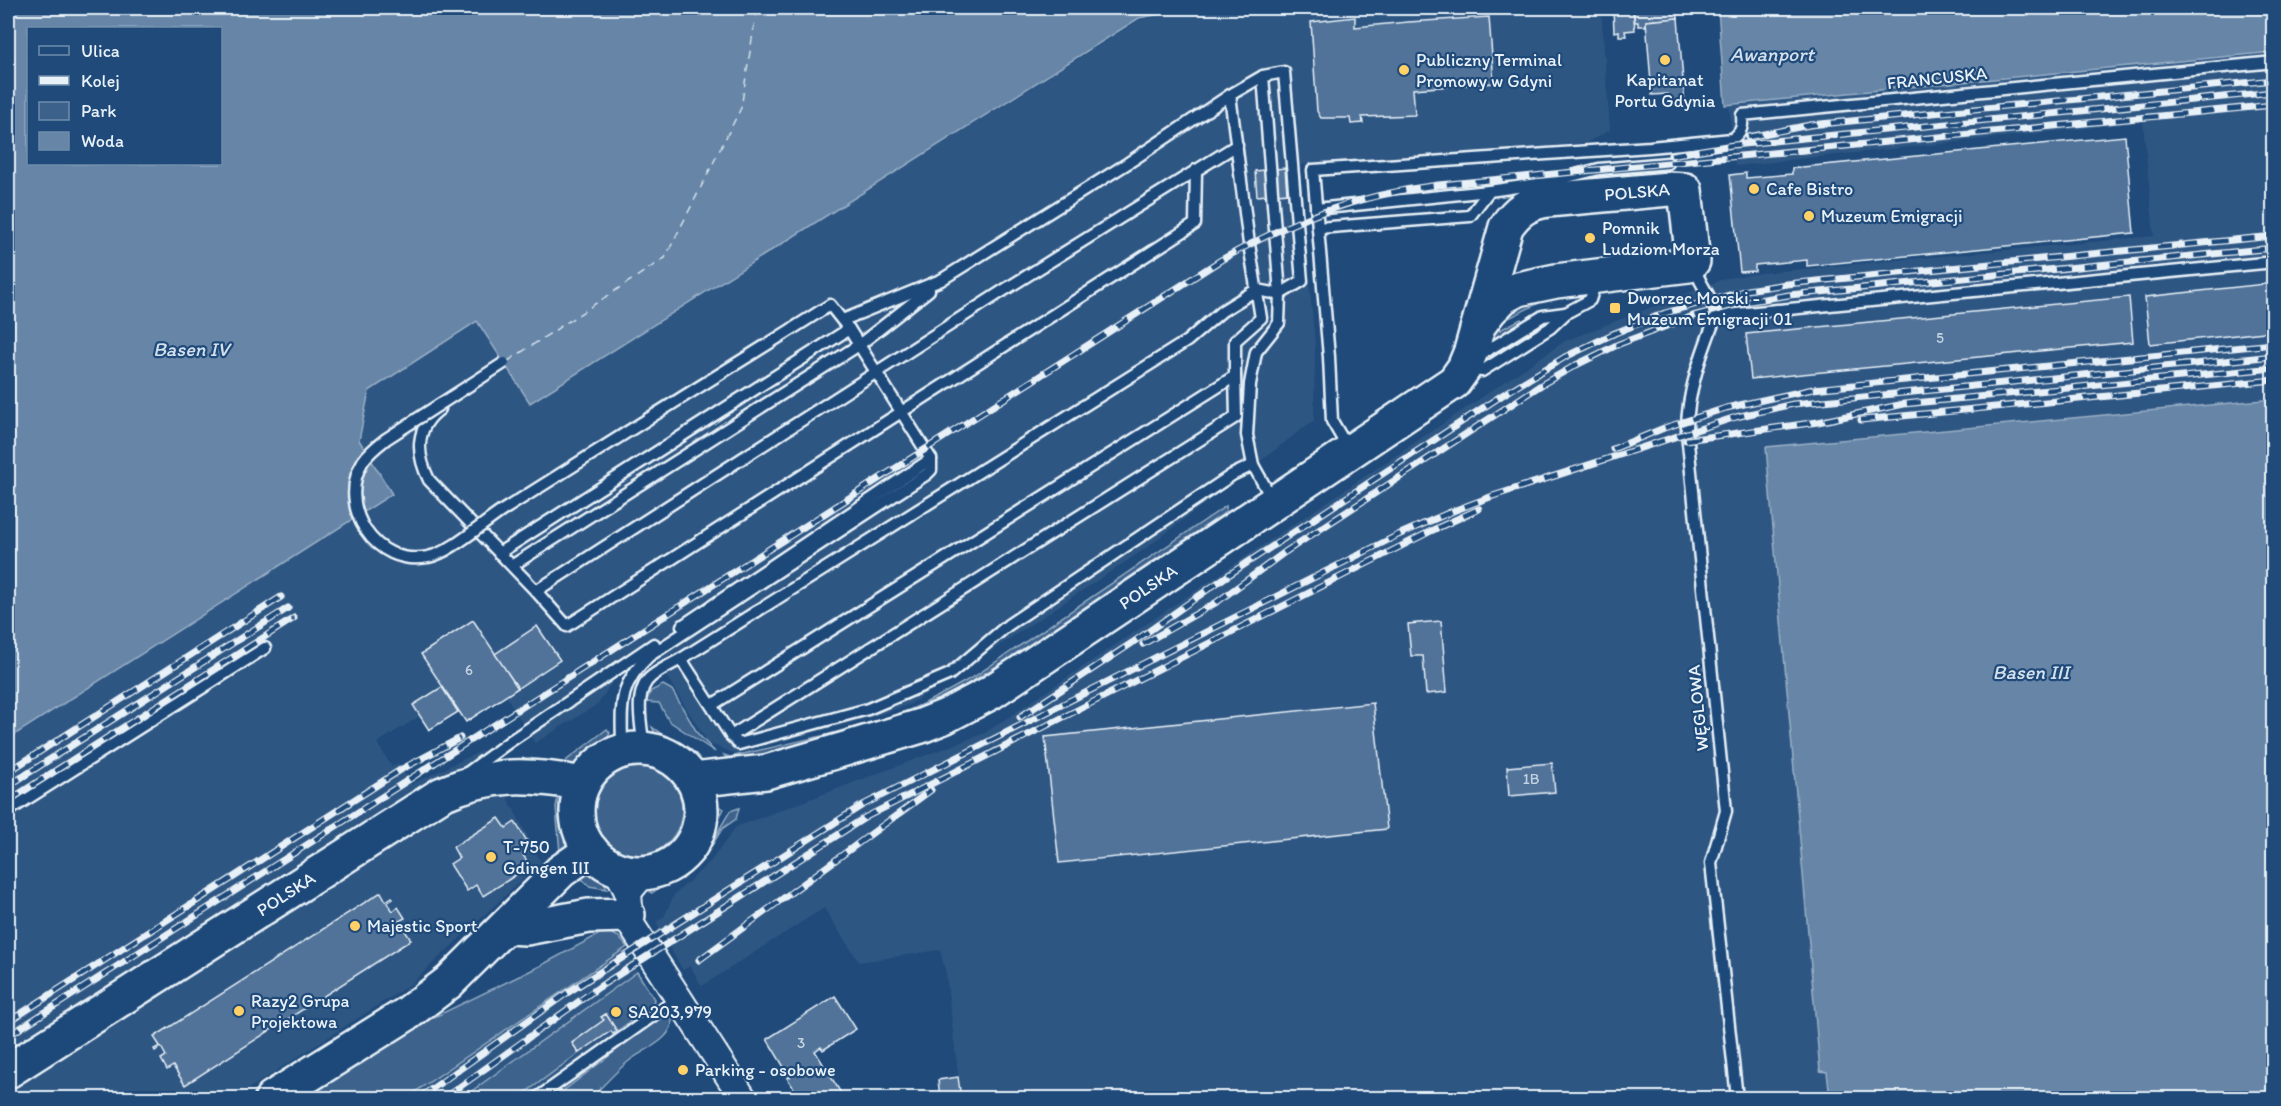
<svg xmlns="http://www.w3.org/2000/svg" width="2281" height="1106" font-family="Itim,sans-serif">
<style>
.built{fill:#2e5683}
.green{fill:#3c628c;stroke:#92aac2;stroke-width:1.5}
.water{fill:#6685a7;stroke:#9ab0c7;stroke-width:1.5;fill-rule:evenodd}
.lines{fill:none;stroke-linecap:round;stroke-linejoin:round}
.ferry{stroke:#d4e1ec;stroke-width:1.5;stroke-dasharray:8 6;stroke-linecap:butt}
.building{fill:#517399;stroke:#e8f1f8;stroke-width:1.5}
.service-casing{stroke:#e8f1f8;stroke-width:15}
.tertiary-casing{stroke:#e8f1f8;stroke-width:30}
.trunk-casing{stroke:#e8f1f8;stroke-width:38}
.service{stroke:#1f4a7a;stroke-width:10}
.tertiary{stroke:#1f4a7a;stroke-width:26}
.trunk{stroke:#1f4a7a;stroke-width:33}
.rail-casing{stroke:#e8f1f8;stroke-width:7}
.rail{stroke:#1f4a7a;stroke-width:4.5;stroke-dasharray:14;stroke-linecap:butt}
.service-bridge-casing{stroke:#e8f1f8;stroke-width:15;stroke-linecap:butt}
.service-bridge{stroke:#1f4a7a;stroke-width:10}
.poi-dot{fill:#ffd166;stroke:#1f4a7a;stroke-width:2}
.labels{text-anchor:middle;stroke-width:4.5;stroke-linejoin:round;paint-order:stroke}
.number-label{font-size:15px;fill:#c2d2e0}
.poi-label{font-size:18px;fill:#e8f1f8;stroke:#1f4a7a;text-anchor:start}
.street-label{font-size:18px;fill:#e8f1f8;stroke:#1f4a7a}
.water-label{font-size:20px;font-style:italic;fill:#d4e1ec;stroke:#1f4a7a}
</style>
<rect width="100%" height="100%" fill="#1f4a7a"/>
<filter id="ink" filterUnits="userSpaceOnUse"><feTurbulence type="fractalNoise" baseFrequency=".0167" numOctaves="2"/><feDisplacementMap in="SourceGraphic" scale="12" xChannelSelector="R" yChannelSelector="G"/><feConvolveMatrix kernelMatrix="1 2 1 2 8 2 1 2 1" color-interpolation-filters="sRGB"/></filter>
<g filter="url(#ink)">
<g class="built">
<path d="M1204 8H1601L1610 130 1586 143 1299 165 1315 346 1314 420 1145 549 911 704 869 718 736 754 708 743 649 648 621 669 598 704 535 743 506 696 466 722 458 712 429 730 420 716 377 743 392 767 398 763 412 784 483 750 541 862 411 984 234 1098H8V739L392 494 359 440 369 391 478 321 530 403 1139 20Z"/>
<path d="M2273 52V399L1766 447 1820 1070 1827 1071 1830 1098H961L946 974 940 950 859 962 824 908 702 986 690 966 683 970 675 957 656 922 664 917 674 895 710 862 736 827 985 733 1565 341 1726 278 1761 273 2154 236 2143 122 1735 166 1729 105Z"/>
<path d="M616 935 669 1022 588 1098H320Z"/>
</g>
<g class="green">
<path d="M1551 297 1549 300 1541 302 1497 324 1500 330 1521 319 1523 322 1487 344 1505 306Z"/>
<path d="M1226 506V511L1223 514 1005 661 949 695 919 710 846 734 731 764 724 755 730 757C790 743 851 731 909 710 932 701 953 688 975 676Z"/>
<path d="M663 685 672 690 698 734 715 752 669 721 659 703 646 702 651 691Z"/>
<path d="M652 727 698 760 700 762 699 765C684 760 657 741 652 727Z"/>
<path d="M607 729 610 733C603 748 581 766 565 767L567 760Z"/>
<circle cx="635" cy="809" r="47"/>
<path d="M559 791 565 797 564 823 573 844 560 853 556 807Z"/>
<path d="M721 807 724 809C712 832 698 857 679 874 670 881 660 887 652 893L650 892C656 878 674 872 685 861 701 844 706 823 721 807Z"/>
<path d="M739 808 736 819 722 829 703 860 682 880 706 852 730 811Z"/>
<path d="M582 871C595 873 601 877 607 889L589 886 576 873Z"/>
<path d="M605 931 619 937 627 947 406 1098H302L416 1026 540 966Z"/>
<path d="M637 972 654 999 652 1006 617 1031 605 1014 602 1017 604 1020 572 1043 579 1053 518 1098H462Z"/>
<path d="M669 1016 672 1019C674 1040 642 1050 629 1061 615 1072 603 1086 591 1098H554L656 1020Z"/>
</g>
<g class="water">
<path d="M8 8H1195L1139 18 530 403 477 321 369 391 359 440 392 494 8 739ZM28 28H220V164H28Z"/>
<path d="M1718 8H2273V52L1725 105Z"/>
<path d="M2273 399V1098H1830L1827 1072 1820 1071 1766 447Z"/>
</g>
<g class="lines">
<path class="ferry" d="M508 361 665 258 741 108 757 8"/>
</g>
<g class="building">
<path d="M1613 8H1633L1635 30 1625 31 1626 36H1619V31L1614 32Z"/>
<path d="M1633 8H1677L1678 18 1646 21V26H1638V22H1635Z"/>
<path d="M1355 17V27L1408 22 1489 17 1494 83 1413 89 1415 115 1362 117 1363 123 1351 124 1350 118H1321L1317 111 1311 22Z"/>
<path d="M1678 18 1685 105H1678L1668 96V94L1652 95 1646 21Z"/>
<path d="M2125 136 2134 233 1807 266V260L1755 265V271L1740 272 1730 175 1746 173V178L1792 174V168Z"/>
<path d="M1285 168 1287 193 1257 196 1255 171Z"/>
<path d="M2274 283V331L2150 344 2145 297Z"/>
<path d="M2129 297 2133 342 1751 379 1746 334Z"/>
<path d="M473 620 518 688 466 722 421 654Z"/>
<path d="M1441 621 1447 692 1426 694 1423 656H1411L1408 624Z"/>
<path d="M537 626 560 660 518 688 495 654Z"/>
<path d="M442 687 458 712 429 730 413 705Z"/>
<path d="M1373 703 1387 829 1059 863 1045 737Z"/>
<path d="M1552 763 1555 792 1509 796 1507 767Z"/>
<path d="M499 818 506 828 515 822 532 849 523 855 530 866 483 896 476 885 467 891 450 864 459 858 453 847Z"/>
<path d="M381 892 386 901 392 897 393 899 387 903 393 911 398 907 405 918 399 921 411 940 185 1085 173 1066 167 1070 161 1059 166 1056 161 1047 155 1051 154 1049 160 1046 154 1037Z"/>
<path d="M835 996 856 1029 823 1050 821 1047 815 1051 844 1098H800L787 1078 790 1077 767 1039Z"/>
<path d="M606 1014 617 1031 613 1034 611 1031 579 1053 572 1043 604 1020 601 1017Z"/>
<path d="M958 1077 961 1098H940L938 1080Z"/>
</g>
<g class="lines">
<g class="service-casing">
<g id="service">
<path d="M1230 95 1263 76 1280 294 1279 323 1256 352 1250 384 1247 435 1253 465 1272 499"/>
<path d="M1316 209 1489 191 1544 183 1599 169 1668 163"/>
<path d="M1318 228 1470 216 1489 191"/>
<path d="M1694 265C1698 284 1713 296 1716 316"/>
<path d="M1716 316C1702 352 1686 394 1687 433L1726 811 1711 863 1737 1098"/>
<path d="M1716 316 2274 262"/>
<path d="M1474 351 1488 350 1543 316 1565 313"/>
<path d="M1468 369 1482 371 1550 328 1566 313 1590 300 1596 281"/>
<path d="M440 409C415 427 416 454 429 480L536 591 1001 292 1237 145"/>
<path d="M1349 450 1332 421 1329 357 1313 170 1650 147 1732 139C1742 132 1743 126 1742 115L2274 62"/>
<path d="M499 553 849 329"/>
<path d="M513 565 859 345 929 290"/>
<path d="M536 591 567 626 1195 224 1196 170"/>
<path d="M682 626 931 459"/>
<path d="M681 659 731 736 739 744 868 709 950 674 1008 625 1232 475 1253 465"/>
<path d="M712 705 1235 376V341L1261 318 1249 244 1230 95 1128 163 941 280 843 320"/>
<path d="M731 736 1236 417 1235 376"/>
<path d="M644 749C642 727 632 691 652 676 661 669 672 664 681 659L1187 341 1222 311 1256 290 1280 294 1302 281 1284 72 1263 76"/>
<path d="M622 751C622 709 616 687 649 656L927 474 931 470V459L849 329 830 305 792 329"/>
<path d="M467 773 509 742 654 644"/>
<path d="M8 811 265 648"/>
<path d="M537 1098 678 998"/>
</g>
</g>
<g class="tertiary-casing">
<g id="tertiary">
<path d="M617 869 628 892 630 923 743 1098"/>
<path d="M628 892 644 873"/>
</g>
</g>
<g class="trunk-casing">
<g id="trunk">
<circle cx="639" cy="811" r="62"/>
<path d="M693 780 766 772 845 749 921 726 946 716 990 693 1454 382 1464 368 1471 351 1506 227C1517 210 1528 203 1548 200L1669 189 1685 190 1693 261 1689 265 1556 281 1518 289 1503 297 1490 310 1478 326"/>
<path d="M506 927 526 928 589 916 628 915"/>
<path d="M8 1071 442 794C492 772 530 774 583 784"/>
<path d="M272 1098 408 1013 449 982 561 871 591 850"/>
</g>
</g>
<use href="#service" class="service"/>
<use href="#tertiary" class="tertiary"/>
<use href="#trunk" class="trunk"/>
<g class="rail-casing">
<g id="rail">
<path d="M1748 137 1810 125 2274 80"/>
<path d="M1671 155 1733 145 2274 92"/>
<path d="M1861 420 2274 380"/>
<path d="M1686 440 1818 422 1904 404 2274 368"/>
<path d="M1613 449 1664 428 1726 408 1813 389 2274 344"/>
<path d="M1143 644 1217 602 1285 552 1541 385 1576 365 1619 344 1693 316 1746 302 1789 295 2274 248"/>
<path d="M1020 717 1132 643 1227 576 1504 394 1565 357 1615 333 1665 313 1747 290 1787 284 2274 236"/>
<path d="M8 772 281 597"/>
<path d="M8 786 288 608"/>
<path d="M8 801 294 618"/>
<path d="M699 960 931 790"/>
<path d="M8 1022 402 769 460 738"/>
<path d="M8 1036 1221 260C1292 220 1356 195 1438 185L2274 105"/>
<path d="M419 1098 567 993 861 806 1398 535 1453 511 1493 496 1736 417 1793 404 2274 356"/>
<path d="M444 1098 599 987 866 817 1433 530 1479 509"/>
</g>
</g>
<use href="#rail" class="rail"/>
<g class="service-bridge-casing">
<path id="service-bridge" d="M504 363 386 439C377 446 369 452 363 461 336 506 375 568 428 557 451 553 486 520 508 507 603 447 697 388 792 329"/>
</g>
<use href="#service-bridge" class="service-bridge"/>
</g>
</g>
<g class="poi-dot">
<circle cx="1665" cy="60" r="6"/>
<circle cx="1404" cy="70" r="6"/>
<circle cx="1754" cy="189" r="6"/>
<circle cx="1809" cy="216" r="6"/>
<circle cx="1590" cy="238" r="6"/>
<rect x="1609" y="302" width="12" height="12" rx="3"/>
<circle cx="491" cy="857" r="6"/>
<circle cx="355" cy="926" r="6"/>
<circle cx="239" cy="1011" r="6"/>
<circle cx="616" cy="1012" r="6"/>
<circle cx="683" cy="1070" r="6"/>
</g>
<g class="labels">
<g class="number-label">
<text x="1940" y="343">5</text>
<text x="469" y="675">6</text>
<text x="1531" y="784">1B</text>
<text x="801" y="1048">3</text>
</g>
<g class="poi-label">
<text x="1416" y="66">Publiczny Terminal<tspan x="1416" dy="21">Promowy w Gdyni</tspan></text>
<text x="1665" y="86" text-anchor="middle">Kapitanat<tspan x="1665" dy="21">Portu Gdynia</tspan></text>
<text x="1766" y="195">Cafe Bistro</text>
<text x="1821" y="222">Muzeum Emigracji</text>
<text x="1602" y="234">Pomnik<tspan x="1602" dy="21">Ludziom Morza</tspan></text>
<text x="1627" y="304">Dworzec Morski -<tspan x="1627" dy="21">Muzeum Emigracji 01</tspan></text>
<text x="503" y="853">T-750<tspan x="503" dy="21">Gdingen III</tspan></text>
<text x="367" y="932">Majestic Sport</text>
<text x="251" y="1007">Razy2 Grupa<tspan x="251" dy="21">Projektowa</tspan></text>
<text x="628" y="1018">SA203,979</text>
<text x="695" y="1076">Parking - osobowe</text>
</g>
<g class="street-label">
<text transform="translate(1937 78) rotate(-6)" y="6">FRANCUSKA</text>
<text transform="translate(1637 192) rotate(-5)" y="6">POLSKA</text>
<text transform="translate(1148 587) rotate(-34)" y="6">POLSKA</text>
<text transform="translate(1698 708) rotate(-96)" y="6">WĘGLOWA</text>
<text transform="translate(286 894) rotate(-33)" y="6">POLSKA</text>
</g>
<g class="water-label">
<text x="1772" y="61">Awanport</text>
<text x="191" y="356">Basen IV</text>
<text x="2031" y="679">Basen III</text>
</g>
</g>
<rect width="2281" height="1106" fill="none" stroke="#1f4a7a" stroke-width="30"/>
<rect x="15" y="15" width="2251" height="1076" fill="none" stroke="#e8f1f8" stroke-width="2" filter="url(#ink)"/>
<rect x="27" y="27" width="195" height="138" fill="#1f4a7a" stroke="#6f8dac" stroke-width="1.5"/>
<rect x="39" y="46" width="30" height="9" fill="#1f4a7a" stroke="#6f8dac" stroke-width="1.5"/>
<text x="81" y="57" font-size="18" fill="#e8f1f8">Ulica</text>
<rect x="39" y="76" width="30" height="9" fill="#e8f1f8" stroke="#6f8dac" stroke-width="1.5"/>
<text x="81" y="87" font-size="18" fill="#e8f1f8">Kolej</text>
<rect x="39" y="102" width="30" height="18" fill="#3c628c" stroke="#6f8dac" stroke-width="1.5"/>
<text x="81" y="117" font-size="18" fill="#e8f1f8">Park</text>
<rect x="39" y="132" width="30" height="18" fill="#6685a7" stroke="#6f8dac" stroke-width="1.5"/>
<text x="81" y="147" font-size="18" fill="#e8f1f8">Woda</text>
</svg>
